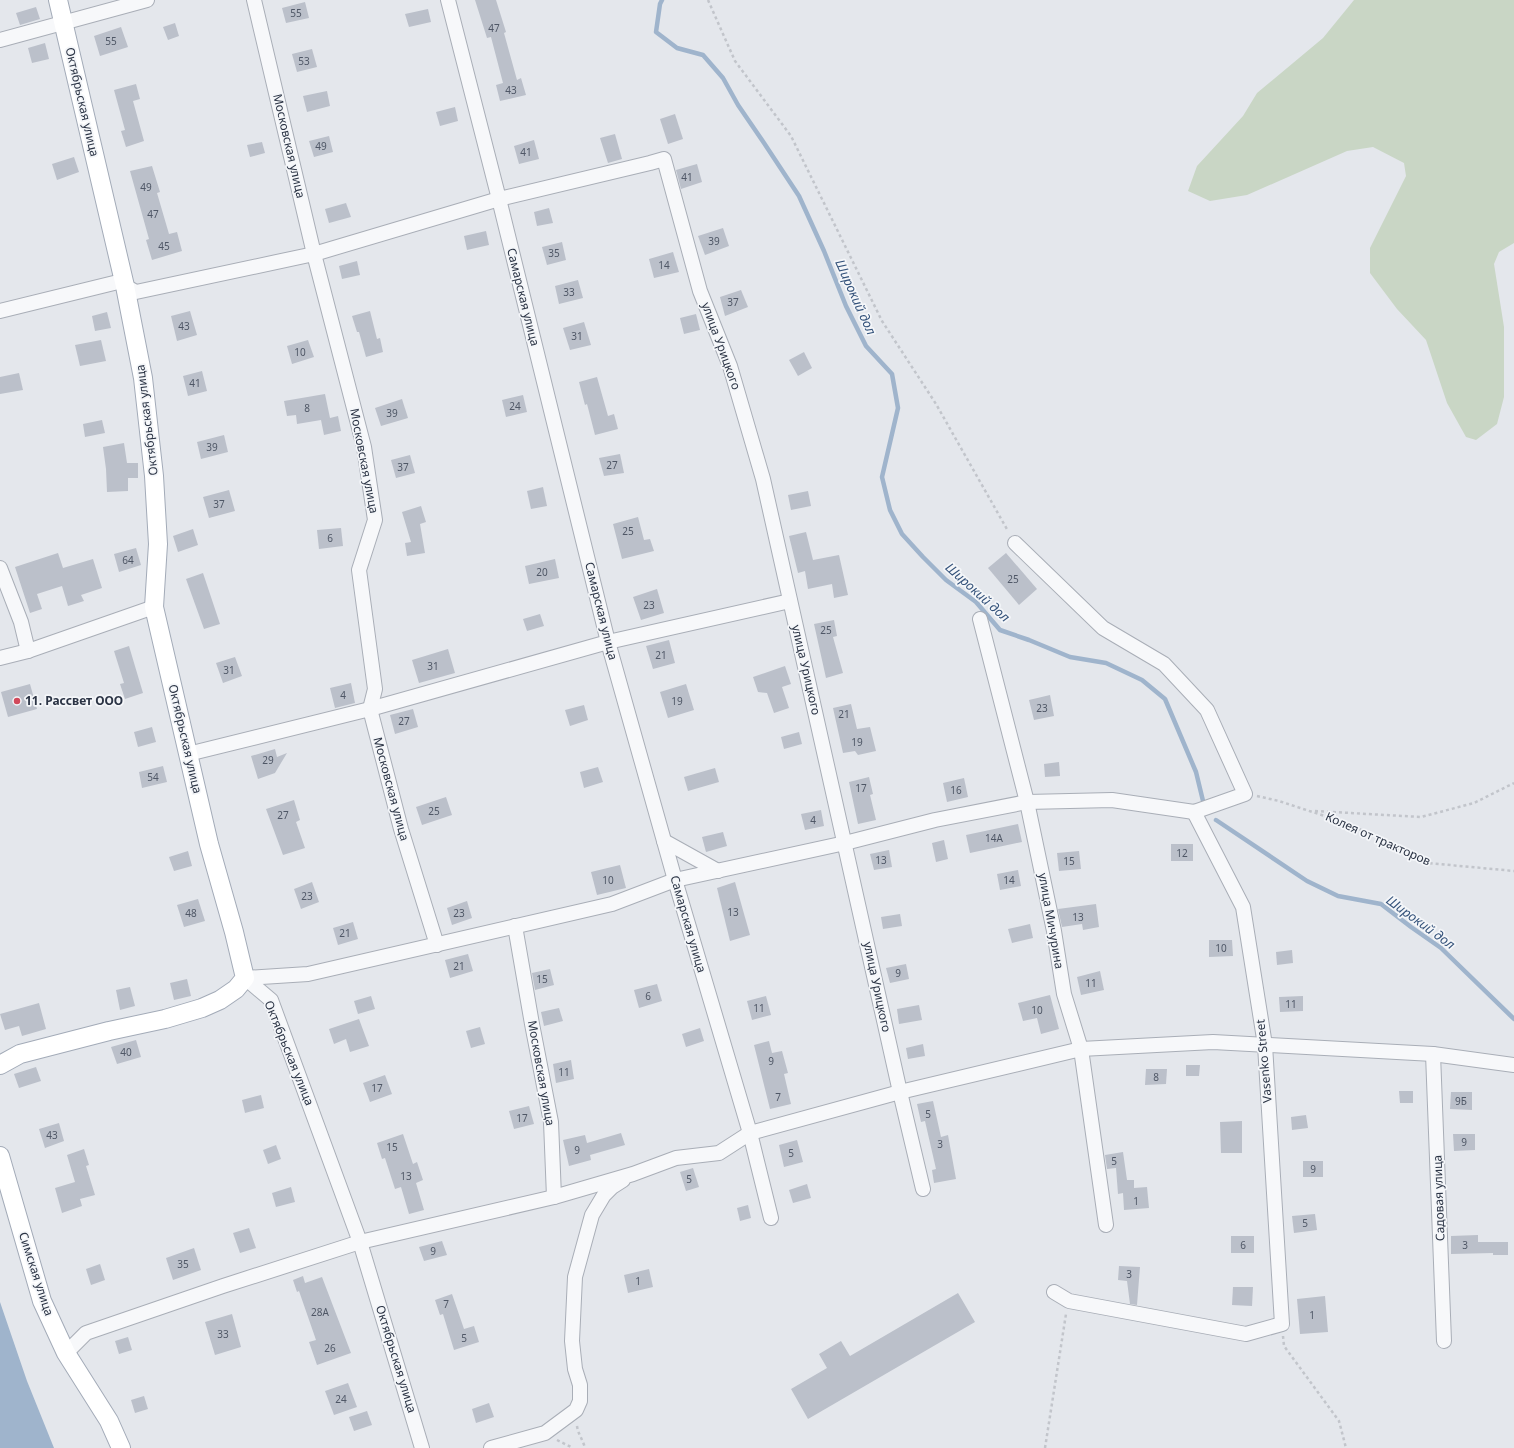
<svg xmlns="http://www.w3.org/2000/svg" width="1514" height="1448" font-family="'Noto Sans',sans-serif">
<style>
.green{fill:#c9d6c5}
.water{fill:#9fb4cc}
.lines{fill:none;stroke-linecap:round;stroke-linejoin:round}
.stream{stroke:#9fb4cc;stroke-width:4.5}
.building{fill:#bbc0ca}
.minor-casing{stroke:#a9aeb7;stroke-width:16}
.major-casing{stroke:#a3abb8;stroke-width:20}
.path{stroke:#c2c5cb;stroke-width:2.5;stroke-dasharray:3 3;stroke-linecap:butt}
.minor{stroke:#f7f8fa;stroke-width:14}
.major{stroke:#fff;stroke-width:18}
.poi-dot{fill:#d1495b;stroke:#f4f6f9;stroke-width:1.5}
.labels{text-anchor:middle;stroke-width:3.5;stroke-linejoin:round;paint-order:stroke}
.number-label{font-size:10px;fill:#4f5766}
.street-label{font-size:12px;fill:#2b3445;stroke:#f4f6f9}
.poi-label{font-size:12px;font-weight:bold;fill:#2b3445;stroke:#f4f6f9;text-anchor:start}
.water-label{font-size:13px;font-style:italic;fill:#34527a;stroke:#f4f6f9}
</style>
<rect width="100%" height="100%" fill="#e4e7ec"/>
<path class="green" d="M1354 0H1514V243L1499 252 1494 264 1504 327V397L1497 424 1476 440 1466 437 1447 403 1426 340 1397 309 1370 273V248L1406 176 1404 163 1373 147 1347 151 1247 195 1210 201 1188 191 1197 166 1243 116 1257 93 1323 38Z"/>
<path class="water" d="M0 1302 27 1381 54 1448H0Z"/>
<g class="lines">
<g class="stream">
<path d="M662 0 660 4 656 32 677 48 703 55 723 78 738 105 764 143 799 196 824 251 846 306 866 346 892 374 898 408 882 477 890 510 902 534 923 557 946 580 976 602 1000 630 1029 640 1070 657 1106 663 1142 680 1165 699 1196 772 1204 805"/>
<path d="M1216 820 1307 881 1338 896 1381 904 1411 927 1441 948 1514 1019"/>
</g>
</g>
<g class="building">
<path d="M475 0H496L506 32 504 33 517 80 521 78 526 95 500 101 496 85 503 83 491 37 487 38Z"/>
<path d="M305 2 309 18 286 23 282 8Z"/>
<path d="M36 7 40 19 20 25 16 13Z"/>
<path d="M428 9 431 22 409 27 405 14Z"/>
<path d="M175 23 179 36 168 40 163 27Z"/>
<path d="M121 27 128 47 100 56 94 36Z"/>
<path d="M45 43 49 59 32 63 28 48Z"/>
<path d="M312 49 317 67 297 72 292 54Z"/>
<path d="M136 84 140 99 133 101 144 141 126 147 121 131 125 130 114 90Z"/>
<path d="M327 91 330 106 307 112 303 96Z"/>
<path d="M455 107 458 121 440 126 436 112Z"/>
<path d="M675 114 683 139 668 144 660 119Z"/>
<path d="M615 134 622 159 608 163 600 138Z"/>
<path d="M329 136 333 152 314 157 309 141Z"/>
<path d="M534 140 539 159 519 164 514 146Z"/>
<path d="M262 142 265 153 250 157 247 145Z"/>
<path d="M74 157 79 172 57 180 52 164Z"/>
<path d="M697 164 702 182 681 189 676 170Z"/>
<path d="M152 166 160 192 157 193 169 234 177 232 182 251 152 260 146 240 149 239 130 171Z"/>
<path d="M346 203 351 217 329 223 325 209Z"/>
<path d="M549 208 553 223 537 226 534 212Z"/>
<path d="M723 228 729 246 705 255 698 236Z"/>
<path d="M486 231 489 245 467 250 464 236Z"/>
<path d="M562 242 566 260 547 265 542 247Z"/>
<path d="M673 252 679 272 654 278 649 259Z"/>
<path d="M357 261 360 275 342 279 339 266Z"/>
<path d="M578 280 583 298 559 304 555 286Z"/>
<path d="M741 290 748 307 725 316 720 297Z"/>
<path d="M190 311 197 335 177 341 171 316Z"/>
<path d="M370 311 377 339 380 338 383 352 366 357 359 332H357L352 316Z"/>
<path d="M107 312 111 328 95 331 92 316Z"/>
<path d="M696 314 700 330 684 334 680 318Z"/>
<path d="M584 322 591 345 570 350 563 328Z"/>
<path d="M101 340 106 361 80 366 75 345Z"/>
<path d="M308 340 314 357 292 364 287 346Z"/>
<path d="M804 352 812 368 798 376 789 360Z"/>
<path d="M202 371 207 391 188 396 183 376Z"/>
<path d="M19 373 23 390 0 394V377Z"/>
<path d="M597 377 608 416 614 414 618 429 595 435 587 404 585 405 579 382Z"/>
<path d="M325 394 330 418 338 416 341 431 324 435 321 420 297 424 296 415 287 416 284 401Z"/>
<path d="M523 395 527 412 506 417 502 400Z"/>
<path d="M402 399 408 418 381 426 375 408Z"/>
<path d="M102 420 105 433 85 437 83 424Z"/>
<path d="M224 435 228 452 201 459 197 442Z"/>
<path d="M124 443 127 463H138V478H128V491L107 492 106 469 103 447Z"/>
<path d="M620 454 624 473 604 476 599 458Z"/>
<path d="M410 455 415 473 396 478 391 460Z"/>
<path d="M543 487 547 506 531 509 527 491Z"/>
<path d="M229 490 235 511 209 518 203 497Z"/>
<path d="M808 491 811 506 791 510 788 495Z"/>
<path d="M421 506 426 522 420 524 425 553 407 556 405 543 411 542 402 512Z"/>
<path d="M638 517 644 540 650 539 654 551 622 559 613 524Z"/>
<path d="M341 528 343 546 319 549 317 530Z"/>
<path d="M193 529 198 545 178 552 173 536Z"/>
<path d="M806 532 813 560 839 555 848 595 834 598 832 584 808 589 805 571 798 573 789 536Z"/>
<path d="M136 548 141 565 119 572 114 554Z"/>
<path d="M58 553 63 568 93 559 102 588 81 595 84 601 68 606 62 586 37 594 42 609 30 613 15 567Z"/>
<path d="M1006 553 1037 589 1019 605 988 568Z"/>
<path d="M555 559 559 578 529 584 525 566Z"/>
<path d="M203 573 220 624 204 629 186 579Z"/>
<path d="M657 589 664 613 641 620 633 597Z"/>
<path d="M540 614 544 626 527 631 523 619Z"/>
<path d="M834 620 837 636 833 637 843 673 826 678 814 624Z"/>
<path d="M669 640 675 663 653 669 646 646Z"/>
<path d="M129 646 143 693 125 699 120 684 124 683 114 651Z"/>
<path d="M448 649 455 673 419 683 412 660Z"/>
<path d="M235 657 242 676 223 683 216 663Z"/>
<path d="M785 666 791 684 782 687 789 708 774 713 767 693 758 692 753 677Z"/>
<path d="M351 683 355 703 335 708 330 688Z"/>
<path d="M30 684 37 709 8 717 1 692Z"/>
<path d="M686 684 694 710 668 718 660 692Z"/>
<path d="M1050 695 1054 716 1034 720 1029 700Z"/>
<path d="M851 704 857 729 870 727 876 751 858 755 855 751 843 753 833 708Z"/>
<path d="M584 705 588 720 570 726 565 710Z"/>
<path d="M413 709 418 727 395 734 390 715Z"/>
<path d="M152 727 156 742 138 747 134 732Z"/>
<path d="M799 732 802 744 784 749 781 737Z"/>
<path d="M275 749 277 757 287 753 275 773 258 779 251 756Z"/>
<path d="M1059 762 1060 776 1045 777 1044 764Z"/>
<path d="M163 766 167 782 142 788 139 772Z"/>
<path d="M598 767 603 782 584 788 580 772Z"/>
<path d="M715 768 719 782 688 791 684 777Z"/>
<path d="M869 777 873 794 870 795 876 820 858 824 849 782Z"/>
<path d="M964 778 968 797 947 802 943 783Z"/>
<path d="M446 797 452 815 422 825 416 807Z"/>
<path d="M294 800 300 820 296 822 305 848 283 855 266 809Z"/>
<path d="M821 810 824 826 805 830 801 814Z"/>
<path d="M1018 824 1022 842 970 853 966 835Z"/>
<path d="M723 832 727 846 706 852 702 837Z"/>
<path d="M944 840 948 859 936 862 932 843Z"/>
<rect x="1171" y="844" width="22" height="17"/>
<path d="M889 850 892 867 874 870 870 854Z"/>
<path d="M188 851 192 866 174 871 169 857Z"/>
<path d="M1079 851 1081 869 1059 871 1057 853Z"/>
<path d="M620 865 626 888 597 895 591 872Z"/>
<path d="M1018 870 1021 886 1000 890 997 874Z"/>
<path d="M312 882 319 902 301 909 294 889Z"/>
<path d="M735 882 750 935 730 941 717 888Z"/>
<path d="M198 899 205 921 184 927 177 905Z"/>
<path d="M467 901 472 918 452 925 447 908Z"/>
<path d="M1096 904 1099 927 1083 930 1082 924 1062 927 1058 909Z"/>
<path d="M900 914 902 926 883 929 881 917Z"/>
<path d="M353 922 358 939 338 945 333 928Z"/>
<path d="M1030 924 1033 938 1012 943 1008 929Z"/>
<path d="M1209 940H1232L1233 956 1209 957Z"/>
<path d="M1292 950 1293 963 1277 965 1276 952Z"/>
<path d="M468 954 473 971 450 978 445 960Z"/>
<path d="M906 964 909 979 890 983 886 968Z"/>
<path d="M550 969 554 985 535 990 532 973Z"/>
<path d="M1100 971 1104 990 1081 995 1077 977Z"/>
<path d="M187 979 191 996 174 1000 170 983Z"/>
<path d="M657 984 662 1001 639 1008 634 990Z"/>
<path d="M130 987 135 1006 120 1010 116 990Z"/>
<path d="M1050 995 1059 1029 1041 1034 1037 1018 1023 1021 1018 1003Z"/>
<path d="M371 996 375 1009 358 1014 354 1001Z"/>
<path d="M766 996 771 1015 752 1020 747 1001Z"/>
<path d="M1303 996V1011L1280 1012 1279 997Z"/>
<path d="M39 1003 46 1029 22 1036 19 1026 5 1030 0 1014Z"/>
<path d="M919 1005 922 1020 899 1024 897 1009Z"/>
<path d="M559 1008 563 1021 544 1026 541 1012Z"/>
<path d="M359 1019 369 1046 350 1052 346 1039 334 1044 329 1029Z"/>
<path d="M480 1027 485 1044 471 1048 466 1031Z"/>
<path d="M700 1028 704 1041 686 1047 682 1034Z"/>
<path d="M136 1040 141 1057 117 1064 111 1047Z"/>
<path d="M769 1041 772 1053 782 1051 788 1073 784 1074 791 1104 770 1109 754 1045Z"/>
<path d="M923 1044 925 1056 908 1059 906 1048Z"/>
<path d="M571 1060 574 1079 556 1083 553 1064Z"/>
<path d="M1186 1065H1200L1199 1076H1186Z"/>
<path d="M36 1067 41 1081 19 1088 14 1074Z"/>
<path d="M1146 1069H1167L1166 1084 1145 1085Z"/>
<path d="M385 1075 392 1094 370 1102 363 1083Z"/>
<path d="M1399 1091H1413V1103H1400Z"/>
<path d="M1451 1092H1472V1110L1450 1109Z"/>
<path d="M261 1095 264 1108 245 1113 242 1100Z"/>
<path d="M933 1101 941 1137 948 1135 956 1179 934 1183 932 1170 936 1169 925 1121 921 1122 917 1104Z"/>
<path d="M529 1106 534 1124 514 1129 509 1111Z"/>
<path d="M1306 1115 1308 1128 1292 1130 1291 1117Z"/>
<path d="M1242 1121V1153H1221L1220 1122Z"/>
<path d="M59 1123 64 1141 45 1148 39 1129Z"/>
<path d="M621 1133 625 1145 590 1155 591 1160 569 1166 563 1140 585 1135 587 1143Z"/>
<path d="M403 1134 413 1164 417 1162 423 1180 416 1183 424 1210 409 1214 401 1187 395 1189 385 1158 382 1159 377 1143Z"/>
<path d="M1453 1134H1475V1150L1454 1151Z"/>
<path d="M797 1140 803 1162 784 1167 779 1145Z"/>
<path d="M276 1145 281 1159 268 1164 263 1150Z"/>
<path d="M84 1149 89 1165 86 1166 95 1195 80 1199 82 1206 62 1213 55 1188 75 1182 67 1155Z"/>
<path d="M1123 1152 1127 1180H1134V1188L1147 1187 1149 1208 1124 1210 1123 1193 1118 1194 1116 1168 1107 1169 1105 1155Z"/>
<rect x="1303" y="1161" width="20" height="16"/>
<path d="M693 1168 699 1187 686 1191 680 1172Z"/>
<path d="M807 1184 811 1198 793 1203 789 1190Z"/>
<path d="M291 1187 295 1202 276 1207 272 1193Z"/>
<path d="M748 1205 751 1218 740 1221 737 1208Z"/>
<path d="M1315 1214 1317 1230 1294 1233 1292 1216Z"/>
<path d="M249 1228 256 1248 240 1253 233 1233Z"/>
<path d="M1478 1235V1242H1508V1255H1493V1253L1451 1254V1236Z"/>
<rect x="1231" y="1236" width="23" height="17"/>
<path d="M442 1241 447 1255 424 1261 419 1247Z"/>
<path d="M194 1248 201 1270 173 1280 166 1258Z"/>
<path d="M100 1264 105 1280 91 1285 86 1269Z"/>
<path d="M1119 1266 1140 1267 1137 1305 1130 1304 1127 1281 1118 1280Z"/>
<path d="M649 1269 653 1287 628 1293 624 1275Z"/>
<path d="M303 1276 305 1283 322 1277 351 1353 317 1365 309 1342 316 1340 299 1291 297 1292 293 1280Z"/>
<path d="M1233 1287H1253L1252 1306 1232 1305Z"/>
<path d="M958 1293 975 1322 808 1419 791 1389 827 1368 819 1354 841 1341 850 1356Z"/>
<path d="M452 1294 464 1329 474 1326 479 1342 454 1350 443 1314 440 1315 435 1300Z"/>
<path d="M1325 1296 1328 1332 1300 1334 1297 1299Z"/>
<path d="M232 1314 241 1347 215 1355 205 1322Z"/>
<path d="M128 1337 132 1350 119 1354 115 1341Z"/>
<path d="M348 1383 357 1407 334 1415 325 1391Z"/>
<path d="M144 1396 148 1409 135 1413 131 1400Z"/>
<path d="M489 1403 494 1417 476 1423 472 1409Z"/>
<path d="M367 1411 372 1425 354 1431 349 1417Z"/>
</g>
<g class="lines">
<g class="minor-casing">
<g id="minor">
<path d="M254 0 314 254 364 447 375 520 359 570 375 689 370 709 401 829 437 945"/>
<path d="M448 0 499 199 608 642 675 880 750 1133 771 1218"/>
<path d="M0 40 147 0"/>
<path d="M0 311 118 282 136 292 314 254 499 199 650 163 664 159 700 291 730 366 763 479 900 1092 923 1189"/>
<path d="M0 568 21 622 28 651"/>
<path d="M980 619 1027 802 1054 931 1064 994 1081 1049 1106 1225"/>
<path d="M0 658 28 651 154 607"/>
<path d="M188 754 370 709 608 642 790 601"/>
<path d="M664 841 718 871"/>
<path d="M515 926 532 1024 551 1122 554 1197"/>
<path d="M245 978 308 974 612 904 675 880 845 843 935 820 1027 802 1112 800 1194 812 1245 794 1207 710 1164 664 1103 628 1015 543"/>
<path d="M245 978 271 1000 360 1242 422 1448"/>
<path d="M1433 1054 1444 1341"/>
<path d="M1054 1292 1069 1301 1246 1334 1282 1324 1265 1045 1243 907 1194 812"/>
<path d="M66 1353 86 1333 223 1286 360 1242 554 1197 633 1174 676 1158 719 1153 750 1133 900 1092 1081 1049 1213 1042 1433 1054 1514 1065"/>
<path d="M491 1448 545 1433 576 1410 580 1401V1385L575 1369 572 1341 575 1277 592 1215 604 1195 612 1187 623 1180"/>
</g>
</g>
<g class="major-casing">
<g id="major">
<path d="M0 1065 20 1054 109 1031 165 1019 202 1008 220 1000 236 989 245 978 234 932 209 844 154 607 158 544 154 476 143 378 125 286 58 0"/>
<path d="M0 1156 42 1301 66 1353 109 1421 121 1448"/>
</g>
</g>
<g class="path">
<path d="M708 0 735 61 791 136 882 321 936 404 1008 531"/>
<path d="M1257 796 1279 801 1349 824 1428 863 1514 871"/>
<path d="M1315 811 1421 817 1474 803 1514 783"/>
<path d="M1283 1336 1284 1346 1339 1421 1346 1448"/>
<path d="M577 1426C578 1434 583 1440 585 1448"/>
<path d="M557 1440 573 1448"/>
<path d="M1045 1448 1066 1314"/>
</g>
<use href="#minor" class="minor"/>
<use href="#major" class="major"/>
</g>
<circle class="poi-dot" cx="17" cy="701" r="4"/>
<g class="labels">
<g class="number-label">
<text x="296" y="17">55</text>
<text x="494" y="32">47</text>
<text x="111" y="45">55</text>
<text x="304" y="65">53</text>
<text x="511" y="94">43</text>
<text x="321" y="150">49</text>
<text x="526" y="156">41</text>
<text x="687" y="181">41</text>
<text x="146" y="191">49</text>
<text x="153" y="218">47</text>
<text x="714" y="245">39</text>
<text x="164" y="250">45</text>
<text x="554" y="257">35</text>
<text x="664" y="269">14</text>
<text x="569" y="296">33</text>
<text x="733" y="306">37</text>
<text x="184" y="330">43</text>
<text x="577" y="340">31</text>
<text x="300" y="356">10</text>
<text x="195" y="387">41</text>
<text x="515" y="410">24</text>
<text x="307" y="412">8</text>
<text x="392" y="417">39</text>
<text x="212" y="451">39</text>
<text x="612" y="469">27</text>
<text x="403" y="471">37</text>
<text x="219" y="508">37</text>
<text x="628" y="535">25</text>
<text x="330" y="542">6</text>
<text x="128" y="564">64</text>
<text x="542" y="576">20</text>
<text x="1013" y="583">25</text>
<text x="649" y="609">23</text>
<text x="826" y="634">25</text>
<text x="661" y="659">21</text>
<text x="433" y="670">31</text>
<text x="229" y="674">31</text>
<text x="343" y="699">4</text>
<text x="677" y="705">19</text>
<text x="1042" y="712">23</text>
<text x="844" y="718">21</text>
<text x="404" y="725">27</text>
<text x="857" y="746">19</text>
<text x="268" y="764">29</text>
<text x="153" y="781">54</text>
<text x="861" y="792">17</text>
<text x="956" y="794">16</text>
<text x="434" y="815">25</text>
<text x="283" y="819">27</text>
<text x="813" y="824">4</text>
<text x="994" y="842">14А</text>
<text x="1182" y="857">12</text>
<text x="881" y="864">13</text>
<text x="1069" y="865">15</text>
<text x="608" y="884">10</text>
<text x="1009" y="884">14</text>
<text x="307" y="900">23</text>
<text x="733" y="916">13</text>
<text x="191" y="917">48</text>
<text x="459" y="917">23</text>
<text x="1078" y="921">13</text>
<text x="345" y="937">21</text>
<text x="1221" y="952">10</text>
<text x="459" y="970">21</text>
<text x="898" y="977">9</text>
<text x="542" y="983">15</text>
<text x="1091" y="987">11</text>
<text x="648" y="1000">6</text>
<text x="1291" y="1008">11</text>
<text x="759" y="1012">11</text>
<text x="1037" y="1014">10</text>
<text x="126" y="1056">40</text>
<text x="771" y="1065">9</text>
<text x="564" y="1076">11</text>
<text x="1156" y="1081">8</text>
<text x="377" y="1092">17</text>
<text x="778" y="1101">7</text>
<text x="1461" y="1105">9Б</text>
<text x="928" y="1118">5</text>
<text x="522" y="1122">17</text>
<text x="52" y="1139">43</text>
<text x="1464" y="1146">9</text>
<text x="940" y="1148">3</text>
<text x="392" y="1151">15</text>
<text x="577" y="1154">9</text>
<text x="791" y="1157">5</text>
<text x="1114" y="1165">5</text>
<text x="1313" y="1173">9</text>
<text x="406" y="1180">13</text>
<text x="689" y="1183">5</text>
<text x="1136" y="1205">1</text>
<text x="1305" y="1227">5</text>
<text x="1243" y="1249">6</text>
<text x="1465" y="1249">3</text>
<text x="433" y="1255">9</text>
<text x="183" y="1268">35</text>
<text x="1129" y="1278">3</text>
<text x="638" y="1285">1</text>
<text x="446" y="1308">7</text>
<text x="320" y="1316">28А</text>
<text x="1312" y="1319">1</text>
<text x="223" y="1338">33</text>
<text x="464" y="1342">5</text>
<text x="330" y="1352">26</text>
<text x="341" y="1403">24</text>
</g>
<g class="street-label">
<text transform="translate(82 102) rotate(77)" y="4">Октябрьская улица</text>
<text transform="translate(289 146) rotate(77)" y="4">Московская улица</text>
<text transform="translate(523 297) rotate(76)" y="4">Самарская улица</text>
<text transform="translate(721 346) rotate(70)" y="4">улица Урицкого</text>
<text transform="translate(147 420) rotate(-97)" y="4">Октябрьская улица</text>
<text transform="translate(364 461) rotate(79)" y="4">Московская улица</text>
<text transform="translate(601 611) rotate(76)" y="4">Самарская улица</text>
<text transform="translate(806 670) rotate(77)" y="4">улица Урицкого</text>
<text transform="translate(185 739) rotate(77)" y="4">Октябрьская улица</text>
<text transform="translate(391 789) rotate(75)" y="4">Московская улица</text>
<text transform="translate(1378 839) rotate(24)" y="4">Колея от тракторов</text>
<text transform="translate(1051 921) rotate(80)" y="4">улица Мичурина</text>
<text transform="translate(688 924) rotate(74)" y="4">Самарская улица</text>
<text transform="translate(877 987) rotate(78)" y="4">улица Урицкого</text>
<text transform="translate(289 1053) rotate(68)" y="4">Октябрьская улица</text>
<text transform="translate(1264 1061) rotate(-95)" y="4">Vasenko Street</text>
<text transform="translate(541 1073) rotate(80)" y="4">Московская улица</text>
<text transform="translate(1439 1198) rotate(-92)" y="4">Садовая улица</text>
<text transform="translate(36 1274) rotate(72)" y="4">Симская улица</text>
<text transform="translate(396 1359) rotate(73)" y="4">Октябрьская улица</text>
</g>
<g class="poi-label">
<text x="25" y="705">11. Рассвет ООО</text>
</g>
<g class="water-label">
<text transform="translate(856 297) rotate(66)" y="5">Широкий дол</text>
<text transform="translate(978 592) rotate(42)" y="5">Широкий дол</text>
<text transform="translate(1421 922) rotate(36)" y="5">Широкий дол</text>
</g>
</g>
</svg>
